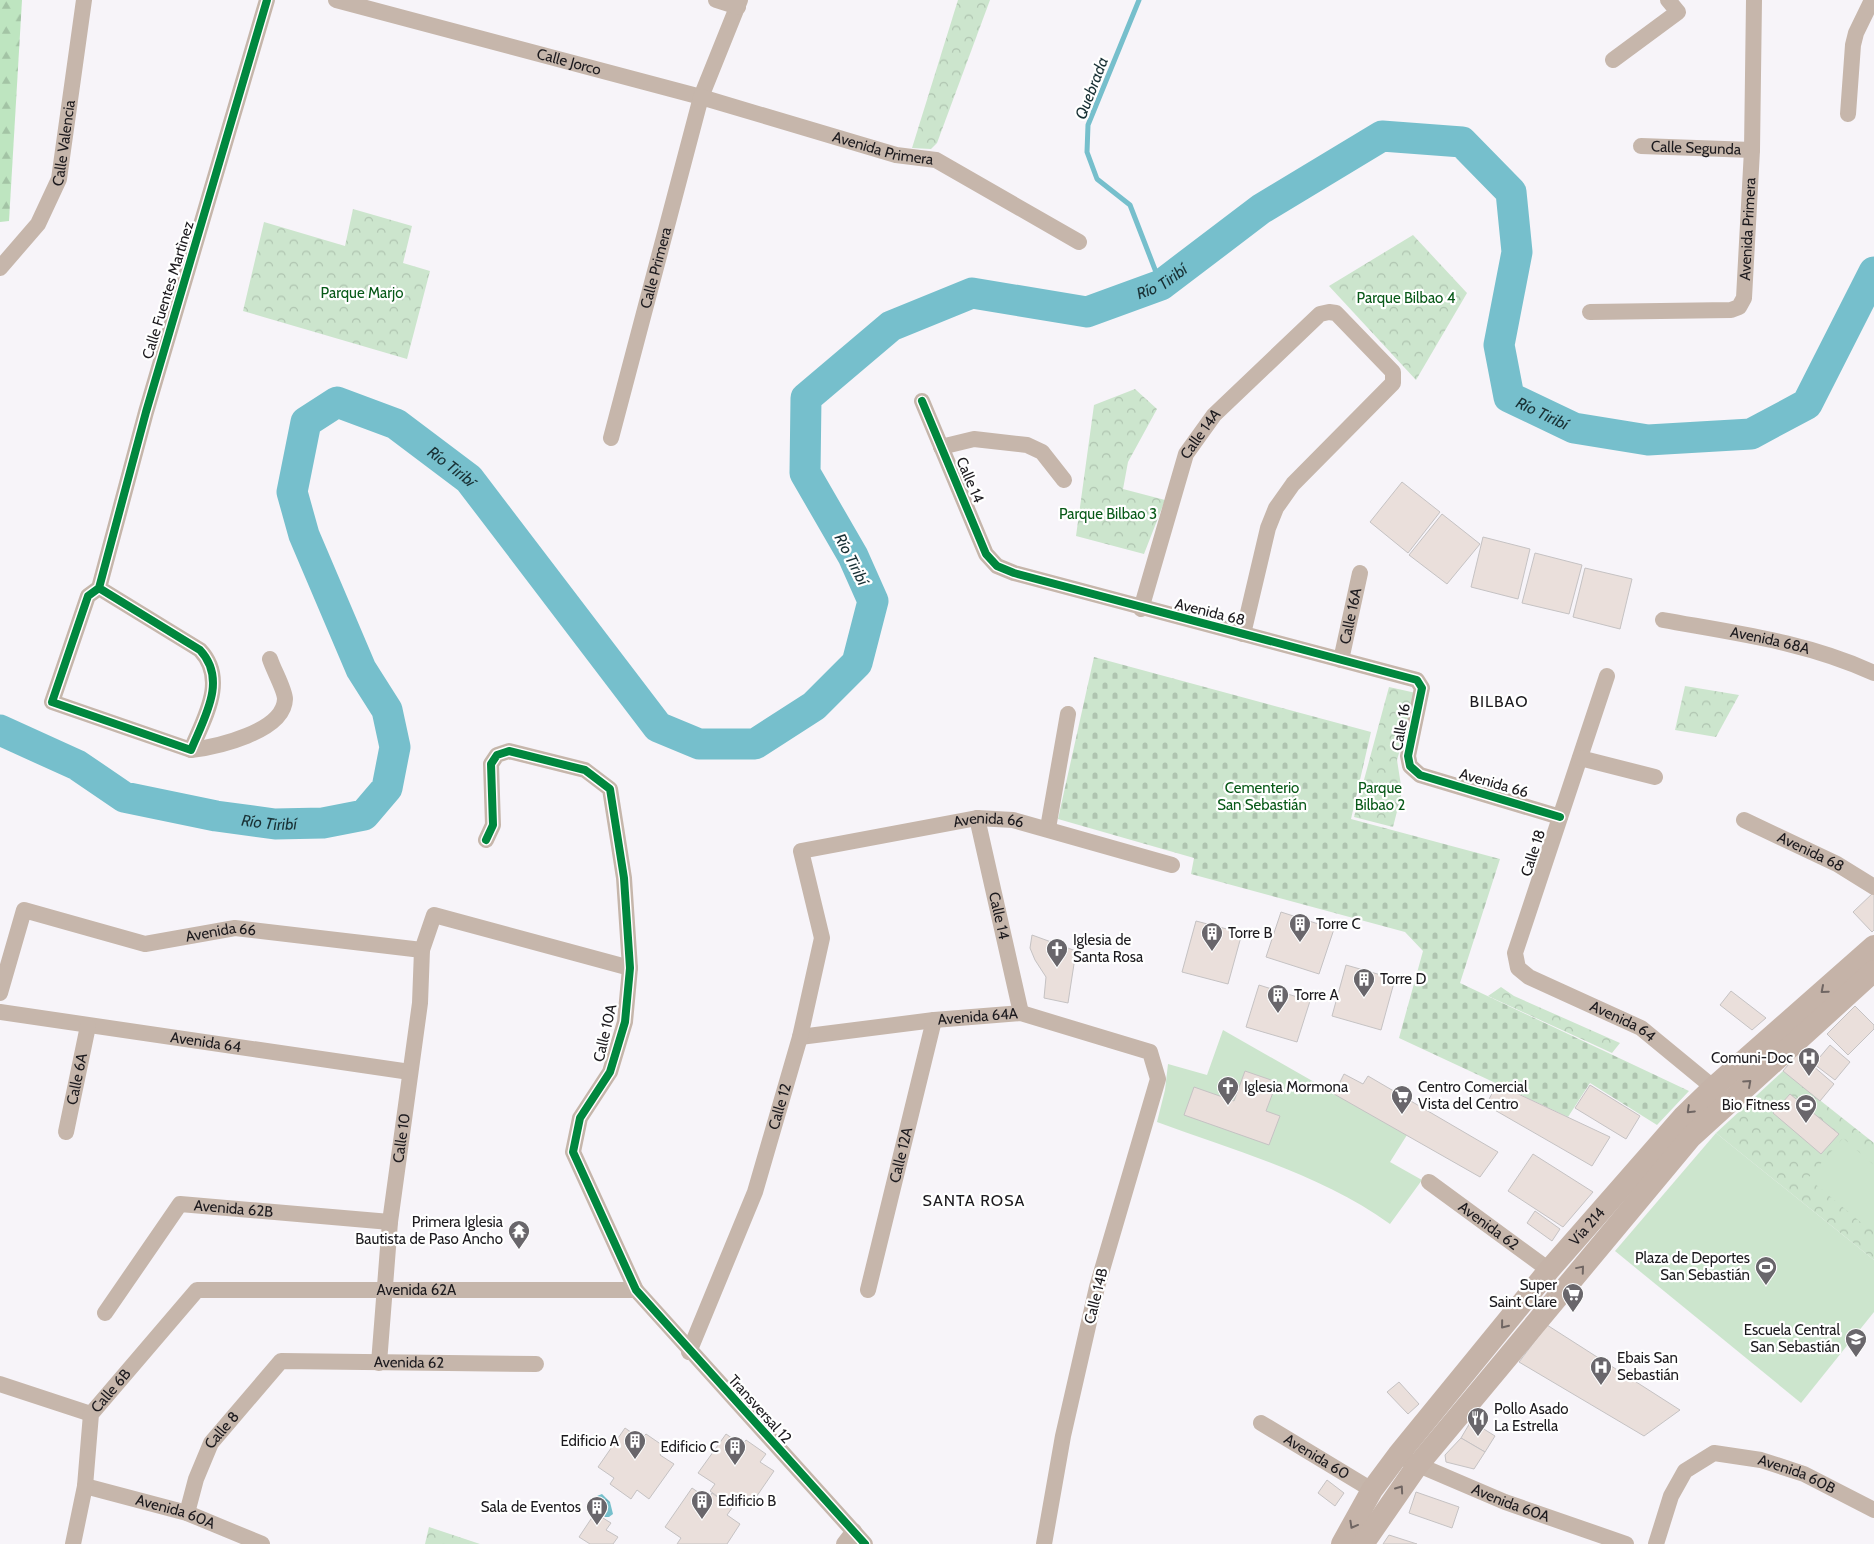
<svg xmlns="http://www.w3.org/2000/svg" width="1874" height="1544" font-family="Cabin,sans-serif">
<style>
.forest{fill:url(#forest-firs)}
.cemetery{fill:url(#cemetery-stones)}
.park{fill:url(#park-crowns)}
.garden{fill:#cce5cd}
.water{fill:url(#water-ripples)}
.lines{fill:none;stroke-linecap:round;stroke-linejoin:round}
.stream{stroke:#76bfcc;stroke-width:5}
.river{stroke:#76bfcc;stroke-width:31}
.building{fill:#eadfdb;stroke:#c5c2c3}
.street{stroke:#c6b6ab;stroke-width:16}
.secondary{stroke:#c5b3a8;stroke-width:22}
.cycleway-casing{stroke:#fff;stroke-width:11}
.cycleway{stroke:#00873e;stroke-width:8}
.oneway{stroke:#706663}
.labels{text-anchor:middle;stroke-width:4.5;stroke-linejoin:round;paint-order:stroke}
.street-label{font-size:15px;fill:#1c1a1e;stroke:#fff}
.park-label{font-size:15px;fill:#085918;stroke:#fff}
.poi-label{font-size:15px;fill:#1c1a1e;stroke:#fff;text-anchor:start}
.water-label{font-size:16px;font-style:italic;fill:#193135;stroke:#fff}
.neighbourhood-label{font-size:16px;letter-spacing:1px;fill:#1c1a1e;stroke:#fff}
</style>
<defs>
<pattern id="forest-firs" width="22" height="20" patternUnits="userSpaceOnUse" patternTransform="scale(1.25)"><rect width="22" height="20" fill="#bee5c0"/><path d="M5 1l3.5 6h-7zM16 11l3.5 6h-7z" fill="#a3c4a5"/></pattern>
<pattern id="cemetery-stones" width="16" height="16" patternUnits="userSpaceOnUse" patternTransform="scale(1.25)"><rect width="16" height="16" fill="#cce5cd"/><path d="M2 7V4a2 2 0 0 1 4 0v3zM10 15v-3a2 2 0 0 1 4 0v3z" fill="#afc4b0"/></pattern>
<pattern id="park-crowns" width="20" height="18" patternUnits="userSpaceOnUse" patternTransform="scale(1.25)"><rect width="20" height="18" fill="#cce5cd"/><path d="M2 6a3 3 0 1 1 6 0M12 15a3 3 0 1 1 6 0" fill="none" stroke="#afc4b0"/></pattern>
<pattern id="water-ripples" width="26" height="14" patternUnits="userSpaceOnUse" patternTransform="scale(1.25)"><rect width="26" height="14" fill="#76bfcc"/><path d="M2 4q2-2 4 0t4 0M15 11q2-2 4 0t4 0" fill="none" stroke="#609aa5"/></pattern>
</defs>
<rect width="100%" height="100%" fill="#f7f4f9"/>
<path class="forest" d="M0 0H22L9 221 0 222Z"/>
<path class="cemetery" d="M1094 657 1371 732 1351 819 1500 859 1460 983 1689 1091 1657 1125 1590 1083 1568 1117 1399 1038 1423 951 1405 932 1191 874 1194 858 1058 819Z"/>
<g class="park">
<path d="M958 0H990L937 143 931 149 912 148Z"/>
<path d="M353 209 412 226 403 263 430 271 407 359 243 311 264 222 345 246Z"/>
<path d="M1413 235 1467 293 1416 380 1329 286Z"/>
<path d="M1135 389 1157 409 1128 462 1123 489 1165 500 1144 554 1076 536 1094 405Z"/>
<path d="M1685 686 1739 695 1716 737 1675 730Z"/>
<path d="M1389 687 1416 693 1397 760 1402 792 1393 827 1354 817Z"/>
<path d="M1501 987 1514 996 1620 1043 1612 1053 1488 996Z"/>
<path d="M1783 1071 1874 1143V1260L1716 1133Z"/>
<path d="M429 1527 480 1544H425Z"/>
</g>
<g class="garden">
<path d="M1223 1030 1407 1135 1390 1162 1422 1180 1390 1224C1321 1174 1235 1151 1157 1122L1165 1090 1168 1064 1207 1075Z"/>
<path d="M1716 1133 1874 1260V1312L1801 1403 1615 1251Z"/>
<path d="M1843 1138 1874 1165V1216L1865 1226 1808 1178Z"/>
</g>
<path class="water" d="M602 1494 610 1502 613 1514 609 1517H605L592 1506 597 1496Z"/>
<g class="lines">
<path class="stream" d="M1139 0 1088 125 1087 152 1097 179 1130 205 1161 285"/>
<path class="river" id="s1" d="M0 730 77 765 124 797 216 816 275 824 323 823 364 815 387 788 395 747 387 710 361 669 304 535 292 492 306 422 337 402 396 424 469 479 658 727 699 744H755L814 706 857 663 873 601 853 556 805 473 806 398 891 326 972 293 1087 312 1161 285 1261 209 1382 136 1462 142 1511 192 1517 252 1499 345 1509 397 1574 428 1648 440 1751 434 1807 404 1874 272"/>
</g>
<g class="building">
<path d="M1402 482 1440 512 1408 553 1370 522Z"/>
<path d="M1442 514 1480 544 1447 584 1409 555Z"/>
<path d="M1483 537 1530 549 1518 599 1471 587Z"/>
<path d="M1535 553 1582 565 1569 614 1522 603Z"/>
<path d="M1585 568 1632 579 1620 629 1573 617Z"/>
<path d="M1874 892V930L1872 932 1853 912Z"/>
<path d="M1281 912 1334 929 1319 974 1266 957Z"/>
<path d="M1196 921 1242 933 1228 984 1182 972Z"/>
<path d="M1032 935 1076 951 1068 1003 1044 998 1046 977 1035 960 1030 948Z"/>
<path d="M1346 965 1395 979 1381 1030 1332 1016Z"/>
<path d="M1259 985 1310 1001 1297 1042 1246 1027Z"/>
<path d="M1731 991 1766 1018 1752 1030 1720 1005Z"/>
<path d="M1855 1006 1874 1025V1029L1848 1055 1827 1034Z"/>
<path d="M1830 1045 1850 1062 1835 1080 1814 1064Z"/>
<path d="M1798 1053 1834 1084 1820 1101 1783 1071Z"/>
<path d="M1245 1071 1277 1082 1266 1111 1280 1116 1269 1145 1184 1115 1194 1087 1234 1101Z"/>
<path d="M1344 1074 1363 1084 1368 1076 1498 1152 1480 1177 1334 1094Z"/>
<path d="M1497 1084 1610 1137 1592 1166 1486 1105Z"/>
<path d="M1590 1085 1640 1116 1626 1139 1575 1108Z"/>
<path d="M1790 1094 1839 1134 1821 1154 1773 1113Z"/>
<path d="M1533 1154 1593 1192 1563 1227 1508 1191Z"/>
<path d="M1535 1211 1560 1229 1552 1241 1527 1223Z"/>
<path d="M1547 1325 1680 1410 1644 1436 1519 1362Z"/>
<path d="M1399 1382 1419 1404 1408 1414 1387 1392Z"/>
<path d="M1471 1421 1495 1436 1485 1452 1461 1438Z"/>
<path d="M625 1428 641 1439 646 1434 665 1447 660 1455 674 1464 649 1499 637 1490 631 1499 610 1484 614 1478 598 1467Z"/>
<path d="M726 1434 742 1445 746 1440 766 1454 760 1462 774 1471 750 1506 737 1497 731 1506 710 1491 715 1484 698 1473Z"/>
<path d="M1461 1438 1485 1452 1474 1469 1446 1462 1445 1455Z"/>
<path d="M1327 1480 1344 1493 1335 1506 1318 1493Z"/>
<path d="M692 1488 708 1499 712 1493 732 1508 727 1515 740 1524 727 1544H677L681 1538 665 1527Z"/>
<path d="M1416 1492 1459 1507 1452 1528 1409 1513Z"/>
<path d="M595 1513 611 1523 606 1530 618 1537 613 1544H590L579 1537Z"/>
<path d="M1389 1535 1417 1544H1383Z"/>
</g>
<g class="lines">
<g class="street">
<path id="s2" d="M336 0 701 97 740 0"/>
<path d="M716 0 738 7"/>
<path d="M1613 60 1678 12 1668 0"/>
<path d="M1848 114 1853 45 1856 33 1872 0"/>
<path id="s3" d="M1641 146 1752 150"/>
<path id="s4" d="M0 268 38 224 59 179 84 0"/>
<path id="s5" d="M1590 312 1731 310 1739 307 1744 298 1752 150 1754 0"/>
<path d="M922 401 986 554 997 566 1014 573 1417 680 1422 688 1408 756 1410 766 1420 775 1560 817"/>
<path id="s6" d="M611 438 701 97 896 155 936 160 1079 242"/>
<path d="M941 447 974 439 1027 445 1042 452 1064 480"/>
<path d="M99 588 200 650C228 680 204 718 191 750L52 702 88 596 99 588 146 412 267 0"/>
<path id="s7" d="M1141 609 1186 454 1214 415 1320 314 1329 312 1336 313 1393 372V383L1293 484 1276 508 1268 528 1243 634"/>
<path id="s8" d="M1663 620C1735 633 1807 642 1874 673"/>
<path id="s9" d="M1341 660 1360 573"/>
<path id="s10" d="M1607 676 1515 953 1518 968 1529 977 1641 1028 1720 1093"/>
<path d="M191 750C216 747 284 732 285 699 285 690 273 669 270 659"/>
<path d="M1580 758 1655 777"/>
<path id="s11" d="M977 818 1021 1013"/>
<path id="s12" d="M1744 820 1837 864 1874 887"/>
<path d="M1048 828 1068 714"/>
<path d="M486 840 493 825 491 764 497 755 509 751 585 770 610 789 624 878 630 968 625 1022 610 1072 580 1118 573 1152 636 1290 865 1544"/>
<path id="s13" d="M0 993 24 910 145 944 235 928 422 950"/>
<path id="s14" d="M0 1012 410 1072"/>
<path id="s15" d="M800 1037 934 1020 1021 1013 1150 1052 1158 1079 1097 1287 1063 1436 1044 1544"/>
<path id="s16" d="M66 1132 88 1026"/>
<path id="s17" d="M1429 1182 1549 1270"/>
<path id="s18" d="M868 1290 934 1020"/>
<path id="s19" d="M105 1313 180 1204 390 1222"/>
<path id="s20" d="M689 1352 755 1192 800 1037 822 938 801 851 977 818 1013 820 1172 865"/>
<path id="s21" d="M379 1363 390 1222 420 1003 422 950 434 915 630 968"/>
<path d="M0 1384 91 1414"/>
<path id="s22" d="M1261 1423 1372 1490"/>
<path id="s23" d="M1409 1461 1505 1502 1626 1544"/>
<path id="s24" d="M85 1486 187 1513 262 1544"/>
<path id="s25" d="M187 1513 196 1479 211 1443 281 1361 536 1364"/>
<path id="s26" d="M73 1544 85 1486 91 1414 197 1290H636"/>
<path d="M844 1544 854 1531"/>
<path id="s27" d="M1656 1544 1671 1496 1685 1471 1714 1453 1761 1460 1804 1474 1874 1510"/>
</g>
<g class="secondary">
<path id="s28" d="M1342 1544 1372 1490 1398 1455 1549 1270 1683 1117 1714 1087 1874 946"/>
<path d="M1363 1544 1417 1466 1691 1137 1874 971"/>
</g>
<g class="cycleway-casing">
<g id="cycleway">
<path d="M922 401 986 554 997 566 1014 573 1417 680 1422 688 1408 756 1410 766 1420 775 1560 817"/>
<path d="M99 588 200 650C228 680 204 718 191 750L52 702 88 596 99 588 146 412 267 0"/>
<path d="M486 840 493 825 491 764 497 755 509 751 585 770 610 789 624 878 630 968 625 1022 610 1072 580 1118 573 1152 636 1290 865 1544"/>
</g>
</g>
<use href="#cycleway" class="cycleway"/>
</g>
<defs><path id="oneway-chevron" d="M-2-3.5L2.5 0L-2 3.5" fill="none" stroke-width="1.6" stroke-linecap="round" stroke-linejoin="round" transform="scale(1.25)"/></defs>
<g class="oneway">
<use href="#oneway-chevron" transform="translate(1824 990) rotate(139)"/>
<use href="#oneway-chevron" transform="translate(1748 1083) rotate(-42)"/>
<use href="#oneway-chevron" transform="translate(1690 1110) rotate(136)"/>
<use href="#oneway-chevron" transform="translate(1581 1269) rotate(-50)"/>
<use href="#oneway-chevron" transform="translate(1504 1325) rotate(129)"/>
<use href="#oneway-chevron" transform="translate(1400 1489) rotate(-55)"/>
<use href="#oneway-chevron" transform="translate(1353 1525) rotate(119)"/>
</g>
<defs>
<g id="building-pin" transform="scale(1.125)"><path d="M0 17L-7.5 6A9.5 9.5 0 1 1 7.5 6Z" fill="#69666b" stroke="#fff"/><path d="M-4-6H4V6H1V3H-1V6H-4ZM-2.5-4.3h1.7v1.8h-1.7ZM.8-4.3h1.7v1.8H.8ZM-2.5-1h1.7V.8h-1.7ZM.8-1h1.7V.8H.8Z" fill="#fff"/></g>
<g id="church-pin" transform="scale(1.125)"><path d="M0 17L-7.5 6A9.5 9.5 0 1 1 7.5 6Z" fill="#69666b" stroke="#fff"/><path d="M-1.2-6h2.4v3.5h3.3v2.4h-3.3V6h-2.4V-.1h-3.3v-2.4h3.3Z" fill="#fff"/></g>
<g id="hospital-pin" transform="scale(1.125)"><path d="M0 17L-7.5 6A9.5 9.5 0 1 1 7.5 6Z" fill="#69666b" stroke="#fff"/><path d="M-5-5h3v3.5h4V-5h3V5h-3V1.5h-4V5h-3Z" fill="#fff"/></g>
<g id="supermarket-pin" transform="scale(1.125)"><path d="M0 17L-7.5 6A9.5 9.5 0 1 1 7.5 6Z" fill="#69666b" stroke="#fff"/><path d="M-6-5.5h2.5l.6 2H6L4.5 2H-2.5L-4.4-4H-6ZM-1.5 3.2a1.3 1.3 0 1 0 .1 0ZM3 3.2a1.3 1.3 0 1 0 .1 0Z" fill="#fff"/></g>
<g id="stadium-pin" transform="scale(1.125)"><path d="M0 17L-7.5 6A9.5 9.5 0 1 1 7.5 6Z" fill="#69666b" stroke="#fff"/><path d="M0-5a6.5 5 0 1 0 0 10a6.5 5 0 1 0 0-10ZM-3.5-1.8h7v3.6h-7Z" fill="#fff"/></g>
<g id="temple-pin" transform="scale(1.125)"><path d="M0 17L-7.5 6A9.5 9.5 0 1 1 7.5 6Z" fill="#69666b" stroke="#fff"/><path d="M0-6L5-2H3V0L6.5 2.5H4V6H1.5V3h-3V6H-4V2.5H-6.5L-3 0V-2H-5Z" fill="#fff"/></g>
<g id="school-pin" transform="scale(1.125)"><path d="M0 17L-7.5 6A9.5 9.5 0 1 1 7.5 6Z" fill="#69666b" stroke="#fff"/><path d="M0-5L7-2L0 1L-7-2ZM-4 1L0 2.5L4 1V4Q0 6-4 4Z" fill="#fff"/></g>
<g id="restaurant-pin" transform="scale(1.125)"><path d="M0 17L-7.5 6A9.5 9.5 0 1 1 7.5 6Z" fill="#69666b" stroke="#fff"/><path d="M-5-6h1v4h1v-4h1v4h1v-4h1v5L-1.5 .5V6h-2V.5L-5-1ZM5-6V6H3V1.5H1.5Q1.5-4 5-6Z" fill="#fff"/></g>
</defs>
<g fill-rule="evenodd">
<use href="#building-pin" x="1300" y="924"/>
<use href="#building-pin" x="1212" y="933"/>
<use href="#church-pin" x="1057" y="949"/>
<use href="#building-pin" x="1364" y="979"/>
<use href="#building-pin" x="1278" y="995"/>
<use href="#hospital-pin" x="1809" y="1058"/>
<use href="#church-pin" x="1228" y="1087"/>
<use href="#supermarket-pin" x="1402" y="1096"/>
<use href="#stadium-pin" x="1806" y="1105"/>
<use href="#temple-pin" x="519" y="1231"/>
<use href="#stadium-pin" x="1766" y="1267"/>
<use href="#supermarket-pin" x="1573" y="1294"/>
<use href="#school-pin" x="1856" y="1339"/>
<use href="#hospital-pin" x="1601" y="1367"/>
<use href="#restaurant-pin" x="1478" y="1418"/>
<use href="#building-pin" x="635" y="1441"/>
<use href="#building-pin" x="735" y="1447"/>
<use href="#building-pin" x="702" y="1501"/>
<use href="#building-pin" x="597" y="1507"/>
</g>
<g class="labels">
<g class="street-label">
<text dy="5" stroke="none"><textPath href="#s2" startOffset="241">Calle Jorco</textPath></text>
<text dy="5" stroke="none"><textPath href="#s4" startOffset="144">Calle Valencia</textPath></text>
<text dy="5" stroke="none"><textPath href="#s6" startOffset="542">Avenida Primera</textPath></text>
<text dy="5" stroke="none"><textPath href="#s3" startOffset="55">Calle Segunda</textPath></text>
<text dy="5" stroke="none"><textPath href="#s5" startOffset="229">Avenida Primera</textPath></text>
<text dy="5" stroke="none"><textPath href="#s6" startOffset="176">Calle Primera</textPath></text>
<text transform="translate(168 290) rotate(-73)" y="5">Calle Fuentes Martìnez</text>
<text dy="5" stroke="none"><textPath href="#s7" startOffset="186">Calle 14A</textPath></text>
<text transform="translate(970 480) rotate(67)" y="5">Calle 14</text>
<text transform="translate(1210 612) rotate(14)" y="5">Avenida 68</text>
<text dy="5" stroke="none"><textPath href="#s9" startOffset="45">Calle 16A</textPath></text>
<text dy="5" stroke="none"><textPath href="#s8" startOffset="109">Avenida 68A</textPath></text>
<text transform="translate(1401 727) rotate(-80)" y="5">Calle 16</text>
<text transform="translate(1494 783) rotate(16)" y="5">Avenida 66</text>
<text dy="5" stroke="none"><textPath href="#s20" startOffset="716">Avenida 66</textPath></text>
<text dy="5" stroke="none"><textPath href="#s12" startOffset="74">Avenida 68</textPath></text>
<text transform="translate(1533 853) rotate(-72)" y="5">Calle 18</text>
<text dy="5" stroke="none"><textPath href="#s11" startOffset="100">Calle 14</textPath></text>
<text dy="5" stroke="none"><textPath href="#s13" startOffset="289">Avenida 66</textPath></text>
<text dy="5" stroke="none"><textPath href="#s15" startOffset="179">Avenida 64A</textPath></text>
<text dy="5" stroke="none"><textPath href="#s10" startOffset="425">Avenida 64</textPath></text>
<text transform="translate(605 1033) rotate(-77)" y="5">Calle 10A</text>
<text dy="5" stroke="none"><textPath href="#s14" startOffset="208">Avenida 64</textPath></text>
<text dy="5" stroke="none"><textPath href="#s16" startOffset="54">Calle 6A</textPath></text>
<text dy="5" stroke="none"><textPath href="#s20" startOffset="262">Calle 12</textPath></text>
<text dy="5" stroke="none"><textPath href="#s21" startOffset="226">Calle 10</textPath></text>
<text dy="5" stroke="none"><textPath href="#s18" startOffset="139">Calle 12A</textPath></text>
<text dy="5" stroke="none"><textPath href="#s19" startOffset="186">Avenida 62B</textPath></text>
<text dy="5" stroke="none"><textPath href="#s17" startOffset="74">Avenida 62</textPath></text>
<text dy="5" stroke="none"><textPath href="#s28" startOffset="402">Vía 214</textPath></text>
<text dy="5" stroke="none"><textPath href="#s26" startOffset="514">Avenida 62A</textPath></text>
<text transform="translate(1096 1296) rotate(-76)" y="5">Calle 14B</text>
<text dy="5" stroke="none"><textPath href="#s25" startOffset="310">Avenida 62</textPath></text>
<text dy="5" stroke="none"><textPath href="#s26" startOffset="162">Calle 6B</textPath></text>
<text transform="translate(760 1409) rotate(48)" y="5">Transversal 12</text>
<text dy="5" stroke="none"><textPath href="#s25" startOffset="91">Calle 8</textPath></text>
<text dy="5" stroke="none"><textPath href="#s22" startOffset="65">Avenida 60</textPath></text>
<text dy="5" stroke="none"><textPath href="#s27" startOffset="199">Avenida 60B</textPath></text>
<text dy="5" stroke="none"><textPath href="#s23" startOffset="110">Avenida 60A</textPath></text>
<text dy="5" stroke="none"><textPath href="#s24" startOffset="94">Avenida 60A</textPath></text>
</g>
<g class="park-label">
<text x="362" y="298">Parque Marjo</text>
<text x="1406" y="303">Parque Bilbao 4</text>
<text x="1108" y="519">Parque Bilbao 3</text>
<text x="1262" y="793">Cementerio<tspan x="1262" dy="17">San Sebastián</tspan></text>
<text x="1380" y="793">Parque<tspan x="1380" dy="17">Bilbao 2</tspan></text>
</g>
<g class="poi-label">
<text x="1316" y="929">Torre C</text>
<text x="1228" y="938">Torre B</text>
<text x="1073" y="945">Iglesia de<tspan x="1073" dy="17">Santa Rosa</tspan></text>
<text x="1380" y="984">Torre D</text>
<text x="1294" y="1000">Torre A</text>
<text x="1793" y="1063" text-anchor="end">Comuni-Doc</text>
<text x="1244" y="1092">Iglesia Mormona</text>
<text x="1418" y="1092">Centro Comercial<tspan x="1418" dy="17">Vista del Centro</tspan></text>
<text x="1790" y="1110" text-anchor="end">Bio Fitness</text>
<text x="503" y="1227" text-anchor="end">Primera Iglesia<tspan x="503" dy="17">Bautista de Paso Ancho</tspan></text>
<text x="1750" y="1263" text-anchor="end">Plaza de Deportes<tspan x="1750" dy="17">San Sebastián</tspan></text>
<text x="1557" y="1290" text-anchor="end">Super<tspan x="1557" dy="17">Saint Clare</tspan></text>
<text x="1840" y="1335" text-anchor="end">Escuela Central<tspan x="1840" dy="17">San Sebastián</tspan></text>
<text x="1617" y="1363">Ebais San<tspan x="1617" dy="17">Sebastián</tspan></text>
<text x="1494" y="1414">Pollo Asado<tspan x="1494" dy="17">La Estrella</tspan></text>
<text x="619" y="1446" text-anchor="end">Edificio A</text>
<text x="719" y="1452" text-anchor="end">Edificio C</text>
<text x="718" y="1506">Edificio B</text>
<text x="581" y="1512" text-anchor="end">Sala de Eventos</text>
</g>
<g class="water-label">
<text transform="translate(1091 88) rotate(-69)" y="6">Quebrada</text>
<text dy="6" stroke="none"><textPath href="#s1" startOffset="2225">Río Tiribí</textPath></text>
<text dy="6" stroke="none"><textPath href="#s1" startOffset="2885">Río Tiribí</textPath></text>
<text dy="6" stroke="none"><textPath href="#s1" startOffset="980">Río Tiribí</textPath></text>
<text transform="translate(852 559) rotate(63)" y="6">Río Tiribí</text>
<text dy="6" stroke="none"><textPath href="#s1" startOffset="289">Río Tiribí</textPath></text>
</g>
<g class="neighbourhood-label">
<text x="1499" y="707">BILBAO</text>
<text x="974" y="1206">SANTA ROSA</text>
</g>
</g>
</svg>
